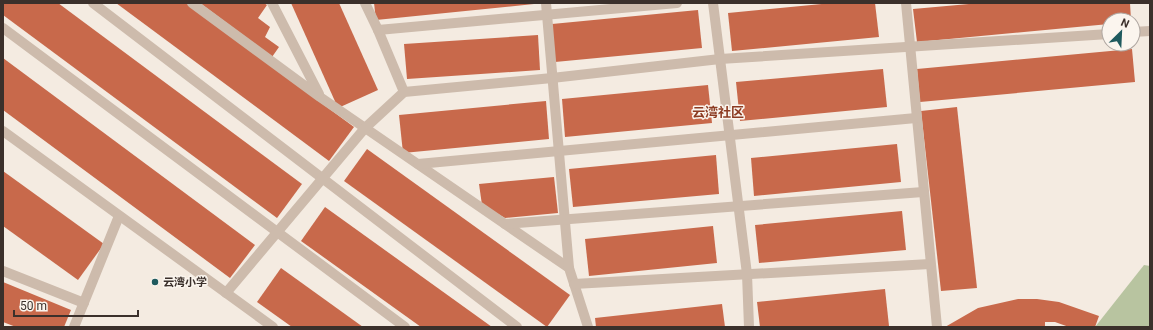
<svg xmlns="http://www.w3.org/2000/svg" width="1153" height="330" font-family="Roboto,'Noto Sans SC',sans-serif">
<style>
.green{fill:#b8c4a0}
.building{fill:#c8694b}
.lines{fill:none;stroke-linecap:round;stroke-linejoin:round}
.street{stroke:#cdbbac;stroke-width:10}
.poi-dot{fill:#1f5a5e;stroke:#fbf5ee;stroke-width:1.5}
.labels{text-anchor:middle;stroke-width:3;stroke-linejoin:round;paint-order:stroke}
.poi-label{font-size:11px;font-weight:bold;fill:#3b302b;stroke:#fbf5ee;text-anchor:start}
.quarter-label{font-size:13px;font-weight:bold;fill:#8c3b22;stroke:#fbf5ee}
</style>
<rect width="100%" height="100%" fill="#f4ebe1"/>
<path class="green" d="M1144 265 1150 266V327H1095Z"/>
<g class="building">
<path d="M3 3H58L302 184 277 218 3 15Z"/>
<path d="M116 3H186L354 127 329 161Z"/>
<path d="M200 3H264L267 5 258 18 270 27 265 37 279 47 272 57Z"/>
<path d="M291 3H339L378 90 338 108Z"/>
<path d="M374 3H534V4L376 20Z"/>
<path d="M832 3H875L879 37 732 51 728 13Z"/>
<path d="M980 3H1130L1131 20H1109V24L917 42 913 9Z"/>
<path d="M698 10 702 48 555 62 552 24Z"/>
<path d="M538 35 540 70 407 79 404 44Z"/>
<path d="M1132 49 1135 82 920 102 917 69Z"/>
<path d="M3 58 255 245 230 278 3 110Z"/>
<path d="M883 69 887 107 740 121 736 82Z"/>
<path d="M708 85 712 123 565 137 562 99Z"/>
<path d="M546 101 549 139 403 153 399 115Z"/>
<path d="M957 107 977 288 941 291 921 111Z"/>
<path d="M897 144 901 182 754 196 751 158Z"/>
<path d="M367 149 570 295 547 327 344 181Z"/>
<path d="M716 155 719 194 573 207 569 169Z"/>
<path d="M3 171 104 244 78 280 3 226Z"/>
<path d="M554 177 558 213 505 218 482 205 479 184Z"/>
<path d="M325 207 492 327H421L301 241Z"/>
<path d="M902 211 906 250 759 263 755 225Z"/>
<path d="M713 226 717 263 589 276 585 239Z"/>
<path d="M281 268 363 327H292L257 302Z"/>
<path d="M3 282 71 310 64 327H16L3 322Z"/>
<path d="M885 289 889 326 760 327 757 302Z"/>
<path d="M1018 299H1037L1059 302 1099 316 1095 327H1069L1055 322H1045V327H945L978 308Z"/>
<path d="M722 304 725 327H596L595 318Z"/>
</g>
<g class="lines">
<g class="street">
<path d="M93 3 517 327"/>
<path d="M192 3 320 97 569 268 588 327"/>
<path d="M272 3 319 94"/>
<path d="M365 3 378 30 404 92"/>
<path d="M546 3 569 268"/>
<path d="M713 3 747 274 749 327"/>
<path d="M906 3 937 327"/>
<path d="M3 28 405 327"/>
<path d="M378 30 677 3"/>
<path d="M1133 32 1150 31"/>
<path d="M3 131 273 327"/>
<path d="M418 164 916 118"/>
<path d="M505 224 923 192"/>
<path d="M3 271 84 303"/>
<path d="M574 284 930 264"/>
<path d="M226 293 365 128 404 92 552 78 720 59 1109 34"/>
<path d="M74 327 119 216"/>
</g>
</g>
<circle class="poi-dot" cx="155" cy="282" r="4"/>
<g class="labels">
<g class="poi-label">
<text x="163" y="286">云湾小学</text>
</g>
<g class="quarter-label">
<text x="718" y="117">云湾社区</text>
</g>
</g>
<rect width="1153" height="330" fill="none" stroke="#3b302b" stroke-width="8"/>
<g transform="translate(1121 32) rotate(24)"><circle r="19" fill="#fbf5ee" stroke="#aea6a0"/>
<path d="M0-3L7 15L0 10L-7 15Z" fill="#1f5a5e"/>
<text y="-6" font-size="11" font-weight="bold" text-anchor="middle" fill="#3b302b">N</text>
</g>
<path d="M14 310v6h124v-6" fill="none" stroke="#3b302b" stroke-width="2"/>
<text x="20" y="310" font-size="12" fill="#3b302b" stroke="#fbf5ee" stroke-width="3" paint-order="stroke">50 m</text>
</svg>
